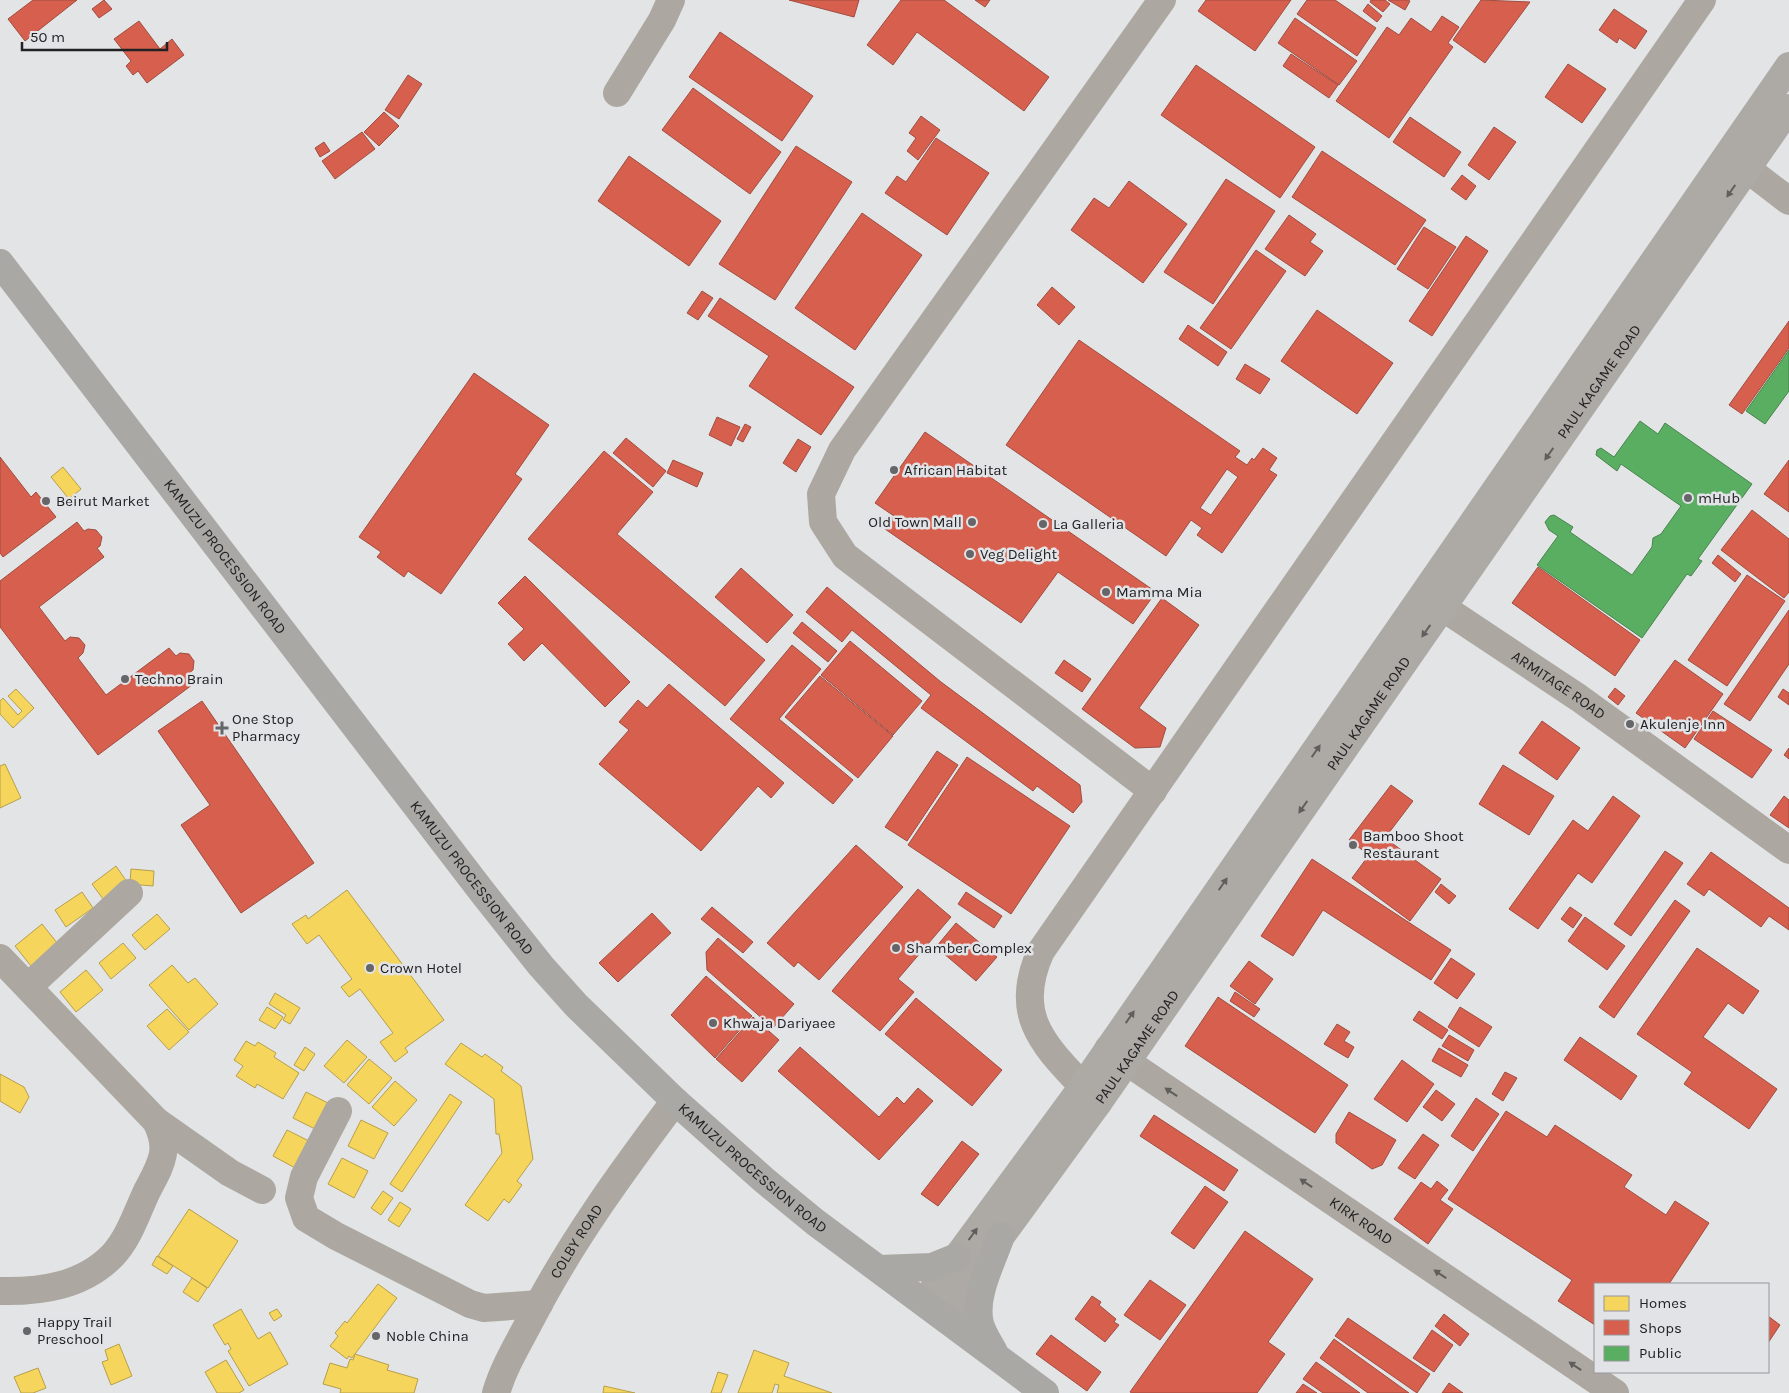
<svg xmlns="http://www.w3.org/2000/svg" width="1789" height="1393" font-family="Karla,sans-serif">
<style>
.homes{fill:#f6d55c;stroke:#b69f4b}
.shops{fill:#d6604d;stroke:#a04d41;fill-rule:evenodd}
.public{fill:#5aae61;stroke:#49844f}
.lines{fill:none;stroke-linecap:round;stroke-linejoin:round}
.minor{stroke:#aca8a1;stroke-width:28}
.major{stroke:#adaaa5;stroke-width:28}
.highway{stroke:#aaa8a4;stroke-width:28}
.oneway{fill:#615f5e}
.oneway2{fill:#605e5c}
.poi-dot{fill:#666668;stroke:#e2e3e7;stroke-width:2}
.labels{text-anchor:middle;stroke-width:5;stroke-linejoin:round;paint-order:stroke}
.street-label{font-size:15px;fill:#222224;stroke:#e2e3e7}
.poi-label{font-size:15px;fill:#222224;stroke:#e2e3e7;text-anchor:start}
</style>
<rect width="100%" height="100%" fill="#e3e4e6"/>
<g class="homes">
<path d="M63 467 81 489 69 499 51 477Z"/>
<path d="M16 689 34 708 13 728 0 714V701L3 698 18 715 22 711 8 696Z"/>
<path d="M5 764 21 798 0 808V766Z"/>
<path d="M116 866 127 882 103 899 92 884Z"/>
<path d="M131 869 154 871 153 886 130 884Z"/>
<path d="M347 890 444 1020 405 1048 408 1052 395 1062 380 1042 393 1033 360 989 349 997 341 987 352 979 319 935 307 944 292 924 306 915 308 919Z"/>
<path d="M82 892 93 908 66 927 55 910Z"/>
<path d="M157 914 170 929 145 950 132 935Z"/>
<path d="M42 924 58 944 31 966 15 946Z"/>
<path d="M123 943 136 958 111 979 99 963Z"/>
<path d="M172 965 188 983 195 978 218 1004 189 1030 149 985Z"/>
<path d="M86 970 103 990 76 1012 60 992Z"/>
<path d="M275 993 300 1008 290 1024 283 1020 286 1015 269 1004Z"/>
<path d="M267 1007 283 1017 275 1029 259 1020Z"/>
<path d="M167 1009 189 1032 169 1050 147 1026Z"/>
<path d="M347 1040 367 1057 344 1083 324 1066Z"/>
<path d="M246 1041 255 1046 258 1042 276 1053 274 1057 299 1073 283 1099 257 1084 255 1088 236 1076 243 1066 234 1060Z"/>
<path d="M461 1043 482 1057 485 1054 503 1067 501 1071 521 1086 533 1159 517 1181 522 1185 509 1203 504 1199 488 1221 465 1205 502 1153 499 1134H496L494 1099 445 1064Z"/>
<path d="M305 1047 315 1054 304 1071 294 1065Z"/>
<path d="M369 1059 392 1078 369 1104 347 1085Z"/>
<path d="M0 1074 24 1087 29 1097 20 1113 0 1101Z"/>
<path d="M395 1081 417 1100 394 1126 372 1107Z"/>
<path d="M306 1092 332 1105 319 1131 293 1118Z"/>
<path d="M450 1094 462 1102 402 1192 390 1184Z"/>
<path d="M361 1120 388 1133 374 1159 348 1146Z"/>
<path d="M287 1130 313 1143 299 1170 273 1156Z"/>
<path d="M342 1158 368 1171 354 1198 328 1184Z"/>
<path d="M383 1191 393 1198 381 1215 371 1208Z"/>
<path d="M400 1202 411 1209 399 1227 388 1220Z"/>
<path d="M189 1209 238 1241 208 1288 158 1256Z"/>
<path d="M157 1256 173 1266 167 1274 152 1265Z"/>
<path d="M192 1278 207 1288 198 1302 183 1292Z"/>
<path d="M378 1284 397 1298 352 1358 349 1356 347 1359 330 1346 338 1336 335 1333 345 1321 347 1323Z"/>
<path d="M241 1309 258 1339 270 1332 288 1364 249 1386 228 1351 231 1349 228 1343 225 1345 213 1325Z"/>
<path d="M277 1309 282 1316 274 1321 269 1313Z"/>
<path d="M119 1344 132 1376 111 1385 102 1362 108 1360 105 1350Z"/>
<path d="M754 1350 789 1363 784 1376 832 1393H777L779 1385 775 1384 772 1393H738Z"/>
<path d="M355 1354 389 1365 387 1370 418 1379 414 1393H340L341 1389 323 1384 330 1363 347 1368 350 1359 353 1360Z"/>
<path d="M226 1360 244 1390 239 1393H217L205 1372Z"/>
<path d="M38 1368 46 1388 33 1393H21L14 1377Z"/>
<path d="M718 1372 728 1375 721 1393H711Z"/>
<path d="M604 1386 635 1393H603Z"/>
</g>
<g class="shops">
<path d="M33 0H77L25 41 8 19Z"/>
<path d="M104 0 112 9 99 18 92 9Z"/>
<path d="M789 0H859L854 17Z"/>
<path d="M901 0H944L1049 77 1024 111 917 32 893 65 867 45Z"/>
<path d="M975 0H990L985 7Z"/>
<path d="M1206 0H1291L1255 51 1198 11Z"/>
<path d="M1307 0H1335L1376 28 1357 56 1297 14Z"/>
<path d="M1371 0H1385L1390 4 1383 12 1370 2Z"/>
<path d="M1388 0H1408L1410 1 1405 10Z"/>
<path d="M1481 0 1530 2 1485 63 1453 40Z"/>
<path d="M1368 4 1382 16 1377 22 1363 11Z"/>
<path d="M1614 9 1647 31 1635 49 1619 38 1617 43 1599 30Z"/>
<path d="M1442 16 1459 27 1448 43 1453 47 1389 138 1336 101 1387 27 1399 35 1411 18 1431 32Z"/>
<path d="M1295 18 1357 61 1339 85 1278 43Z"/>
<path d="M139 21 160 49 172 39 184 55 147 83 138 71 133 75 126 66 131 61 114 39Z"/>
<path d="M720 32 813 96 782 141 689 77Z"/>
<path d="M1291 54 1338 85 1329 98 1283 66Z"/>
<path d="M1568 64 1606 89 1582 123 1545 97Z"/>
<path d="M1196 65 1315 147 1280 198 1161 115Z"/>
<path d="M408 75 422 84 399 119 385 110Z"/>
<path d="M693 88 781 152 750 194 662 130Z"/>
<path d="M384 112 399 126 379 146 364 132Z"/>
<path d="M921 116 940 130 918 160 907 151 916 138 909 133Z"/>
<path d="M1410 117 1461 152 1444 177 1393 142Z"/>
<path d="M1494 127 1516 142 1489 180 1468 165Z"/>
<path d="M362 132 375 149 335 179 322 161Z"/>
<path d="M936 138 989 173 947 235 885 193 897 176 906 182Z"/>
<path d="M324 142 330 151 320 157 315 148Z"/>
<path d="M796 146 852 182 775 300 719 264Z"/>
<path d="M1322 151 1426 220 1395 265 1292 197Z"/>
<path d="M629 156 721 221 689 266 598 201Z"/>
<path d="M1462 175 1476 186 1466 200 1451 189Z"/>
<path d="M1226 179 1275 211 1213 304 1164 272Z"/>
<path d="M1129 181 1187 224 1143 283 1071 230 1094 198 1109 208Z"/>
<path d="M862 213 922 255 855 350 795 308Z"/>
<path d="M1289 215 1316 234 1310 242 1323 251 1305 276 1265 249Z"/>
<path d="M1424 227 1456 247 1428 289 1397 269Z"/>
<path d="M1466 236 1488 251 1432 336 1409 321Z"/>
<path d="M1256 250 1286 271 1231 349 1200 328Z"/>
<path d="M1052 287 1075 307 1059 325 1037 305Z"/>
<path d="M702 291 713 298 698 320 687 313Z"/>
<path d="M720 298 854 387 821 435 749 386 769 356 708 316Z"/>
<path d="M1317 310 1393 363 1357 414 1281 361Z"/>
<path d="M1789 321V348L1742 414 1729 405Z"/>
<path d="M1188 325 1227 352 1218 366 1179 339Z"/>
<path d="M1079 340 1240 451 1235 457 1247 465 1252 458 1254 460 1263 448 1277 458 1269 470 1277 475 1222 553 1197 535 1202 528 1191 520 1166 556 1006 445ZM1227 469 1238 477 1211 515 1200 508Z"/>
<path d="M1245 364 1270 379 1260 394 1236 379Z"/>
<path d="M474 373 549 425 515 474 522 479 441 594 408 571 404 577 377 557 381 552 359 537Z"/>
<path d="M717 417 740 427 731 446 709 435Z"/>
<path d="M745 424 751 427 743 442 737 439Z"/>
<path d="M925 432 1156 592 1133 624 1058 572 1021 623 885 529 894 516 875 503Z"/>
<path d="M626 438 666 471 653 487 613 453Z"/>
<path d="M798 439 811 447 796 472 783 463Z"/>
<path d="M604 451 653 492 617 534 765 660 725 706 528 539Z"/>
<path d="M0 457 31 497 36 492 56 517 3 557 0 553Z"/>
<path d="M673 460 703 473 697 487 667 473Z"/>
<path d="M1789 460V512L1764 494Z"/>
<path d="M1752 510 1789 539V592L1784 598 1721 550Z"/>
<path d="M77 522 84 531 88 529 96 530 102 537 100 546 97 548 104 557 39 607 65 641 70 637 79 638 85 645 83 653 78 658 106 695 169 648 176 656 180 653 189 654 194 661 193 670 189 673 196 682 98 755 0 627V581Z"/>
<path d="M1718 555 1741 574 1735 582 1712 563Z"/>
<path d="M1538 567 1640 640 1615 676 1512 603Z"/>
<path d="M741 568 793 615 767 643 715 597Z"/>
<path d="M1747 575 1785 601 1727 686 1688 660Z"/>
<path d="M525 576 630 682 605 707 542 643 524 661 508 644 524 629 498 603Z"/>
<path d="M827 587 941 682 1080 785 1082 802 1073 813 1037 786 1033 791 921 708 931 695 852 630 842 642 806 612Z"/>
<path d="M1162 598 1199 625 1139 708 1166 728 1160 747 1135 748 1082 709Z"/>
<path d="M1789 610V664L1750 721 1724 704Z"/>
<path d="M802 622 837 651 828 662 793 633Z"/>
<path d="M850 641 922 701 893 735 821 675Z"/>
<path d="M792 645 821 669 779 719 853 780 833 804 730 719Z"/>
<path d="M1064 660 1091 679 1082 692 1055 673Z"/>
<path d="M1675 660 1723 694 1685 748 1636 713Z"/>
<path d="M820 676 893 736 858 778 785 717Z"/>
<path d="M669 684 784 783 771 798 758 786 701 851 599 764 629 730 619 722 638 700 647 708Z"/>
<path d="M1615 688 1625 696 1618 705 1608 697Z"/>
<path d="M1783 689 1789 693V705L1778 697Z"/>
<path d="M202 701 314 863 241 913 181 825 210 805 158 731Z"/>
<path d="M1713 711 1772 750 1752 778 1694 739Z"/>
<path d="M1542 721 1580 748 1557 780 1519 753Z"/>
<path d="M1789 748V759L1784 755Z"/>
<path d="M937 751 958 765 907 841 885 827Z"/>
<path d="M967 757 1070 826 1011 914 908 845Z"/>
<path d="M1503 765 1554 796 1529 835 1479 804Z"/>
<path d="M1391 785 1413 801 1385 838 1441 879 1410 921 1352 878 1369 855 1349 840Z"/>
<path d="M1613 796 1640 816 1592 883 1578 873 1538 929 1509 909 1573 820 1588 831Z"/>
<path d="M1784 796 1789 800V828L1770 815Z"/>
<path d="M856 845 903 887 819 980 798 962 794 967 767 943Z"/>
<path d="M1665 851 1683 863 1631 936 1614 924Z"/>
<path d="M1711 852 1789 908V930L1769 916 1761 927 1709 889 1704 896 1687 884Z"/>
<path d="M1312 859 1451 950 1431 980 1323 910 1293 956 1261 936Z"/>
<path d="M1441 884 1456 896 1449 904 1435 892Z"/>
<path d="M918 889 951 917 898 979 914 992 880 1031 832 991Z"/>
<path d="M966 892 1002 916 994 928 958 904Z"/>
<path d="M1675 900 1690 911 1614 1018 1599 1007Z"/>
<path d="M712 907 753 942 743 953 701 919Z"/>
<path d="M1570 907 1582 915 1573 928 1561 919Z"/>
<path d="M652 913 671 933 618 982 599 963Z"/>
<path d="M1585 917 1625 946 1607 970 1568 941Z"/>
<path d="M956 923 997 957 976 981 936 947Z"/>
<path d="M718 938 794 1004 773 1028 707 970 706 952Z"/>
<path d="M1697 948 1759 991 1743 1014 1728 1003 1703 1037 1777 1089 1749 1129 1684 1084 1692 1072 1637 1034Z"/>
<path d="M1451 958 1475 974 1457 999 1434 983Z"/>
<path d="M1249 961 1273 979 1255 1004 1230 986Z"/>
<path d="M706 976 752 1016 715 1058 671 1015Z"/>
<path d="M1235 992 1260 1009 1254 1017 1230 1001Z"/>
<path d="M1218 997 1348 1085 1315 1133 1185 1046Z"/>
<path d="M916 998 1002 1070 972 1106 885 1034Z"/>
<path d="M1460 1007 1492 1027 1479 1047 1448 1027Z"/>
<path d="M1419 1011 1448 1030 1442 1039 1413 1020Z"/>
<path d="M753 1017 779 1040 742 1082 716 1059Z"/>
<path d="M1337 1024 1350 1032 1344 1041 1354 1047 1348 1058 1324 1044Z"/>
<path d="M1449 1035 1474 1050 1468 1061 1442 1046Z"/>
<path d="M1580 1037 1637 1076 1621 1100 1564 1060Z"/>
<path d="M800 1047 879 1117 897 1097 904 1104 918 1088 933 1101 879 1160 778 1071Z"/>
<path d="M1439 1048 1468 1065 1461 1077 1432 1061Z"/>
<path d="M1402 1060 1434 1084 1407 1122 1374 1099Z"/>
<path d="M1505 1072 1517 1078 1503 1101 1492 1094Z"/>
<path d="M1436 1090 1455 1104 1442 1121 1423 1107Z"/>
<path d="M1476 1098 1499 1114 1473 1151 1451 1136Z"/>
<path d="M1506 1111 1547 1137 1555 1125 1632 1175 1624 1187 1666 1215 1675 1201 1709 1223 1669 1284H1595V1325L1558 1301 1572 1280 1448 1199Z"/>
<path d="M1349 1112 1396 1140 1382 1165 1372 1169 1336 1143V1134Z"/>
<path d="M1154 1115 1238 1170 1224 1191 1140 1136Z"/>
<path d="M1423 1134 1439 1145 1415 1179 1398 1168Z"/>
<path d="M962 1141 979 1154 938 1206 921 1194Z"/>
<path d="M1437 1181 1448 1190 1440 1200 1453 1209 1428 1244 1394 1219 1421 1182 1431 1189Z"/>
<path d="M1205 1186 1228 1202 1194 1249 1171 1233Z"/>
<path d="M1245 1231 1313 1279 1268 1342 1285 1354 1257 1393H1132L1130 1392Z"/>
<path d="M1150 1280 1186 1305 1160 1340 1124 1315Z"/>
<path d="M1092 1296 1101 1302 1099 1305 1116 1319 1114 1322 1119 1325 1105 1342 1075 1319Z"/>
<path d="M1444 1314 1469 1334 1460 1346 1435 1326Z"/>
<path d="M1768 1316 1780 1325 1768 1343Z"/>
<path d="M1348 1318 1430 1374 1417 1393 1335 1336Z"/>
<path d="M1432 1330 1453 1345 1434 1372 1413 1358Z"/>
<path d="M1051 1335 1101 1372 1087 1391 1036 1354Z"/>
<path d="M1334 1339 1409 1393H1368L1320 1358Z"/>
<path d="M1316 1362 1360 1393H1323L1303 1379Z"/>
<path d="M1449 1383 1463 1393H1442Z"/>
<path d="M1303 1384 1317 1393H1296Z"/>
</g>
<g class="public">
<path d="M1789 350V391L1765 424 1746 411Z"/>
<path d="M1640 421 1658 434 1665 423 1752 484 1698 559 1702 561 1691 576 1687 574 1642 638 1537 565 1558 536 1549 530 1545 522 1550 516 1554 515 1573 527 1570 532 1632 575 1652 547 1653 538 1661 534 1681 506 1621 464 1617 471 1596 455 1597 450 1601 448 1614 457Z"/>
</g>
<g class="lines">
<g class="minor">
<path d="M617 93 662 20 671 0"/>
<path d="M1729 155 1789 201"/>
<path id="s1" d="M1424 595 1579 698 1789 850"/>
<path d="M1153 791 845 556 823 522 821 494 842 450 1162 0"/>
<path d="M0 958 156 1121C171 1150 161 1164 147 1191 137 1212 129 1238 113 1255 83 1286 41 1292 0 1291"/>
<path d="M29 986 129 893"/>
<path id="s2" d="M1108 1049 1615 1393"/>
<path d="M1098 1103C1053 1052 1008 1023 1041 951L1702 0"/>
<path d="M338 1111 304 1177 299 1198 306 1218 336 1236 470 1304 484 1308 539 1304"/>
<path d="M156 1121 230 1173 262 1190"/>
<path id="s3" d="M496 1393C504 1366 519 1342 532 1317 572 1240 623 1170 675 1101"/>
</g>
<g class="major">
<path d="M924 1302 1083 1086 1789 66"/>
<path id="s4" d="M947 1319 1001 1236 1098 1103 1789 108"/>
</g>
<g class="highway">
<path id="s5" d="M0 263 483 893 541 966 576 1005 675 1101 764 1180 815 1222 1045 1393"/>
<path d="M879 1269 932 1267 957 1257"/>
<path d="M994 1352C989 1343 983 1334 980 1324 973 1296 992 1262 1001 1236"/>
</g>
</g>
<defs><path id="oneway-solid" d="M-6-.8H1V-3.2L6.5 0L1 3.2V.8H-6Z" transform="scale(1.25)"/></defs>
<g class="oneway">
<use href="#oneway-solid" transform="translate(1731 191) rotate(125)"/>
<use href="#oneway-solid" transform="translate(1549 454) rotate(125)"/>
<use href="#oneway-solid" transform="translate(1426 631) rotate(125)"/>
<use href="#oneway-solid" transform="translate(1316 751) rotate(-55)"/>
<use href="#oneway-solid" transform="translate(1303 807) rotate(125)"/>
<use href="#oneway-solid" transform="translate(1223 884) rotate(-55)"/>
<use href="#oneway-solid" transform="translate(1130 1017) rotate(-55)"/>
<use href="#oneway-solid" transform="translate(973 1234) rotate(-54)"/>
</g>
<g class="oneway2">
<use href="#oneway-solid" transform="translate(1171 1092) rotate(-146)"/>
<use href="#oneway-solid" transform="translate(1306 1183) rotate(-146)"/>
<use href="#oneway-solid" transform="translate(1440 1274) rotate(-146)"/>
<use href="#oneway-solid" transform="translate(1575 1366) rotate(-146)"/>
</g>
<g class="poi-dot">
<circle cx="894" cy="470" r="5"/>
<circle cx="1688" cy="498" r="5"/>
<circle cx="46" cy="501" r="5"/>
<circle cx="972" cy="522" r="5"/>
<circle cx="1043" cy="524" r="5"/>
<circle cx="970" cy="554" r="5"/>
<circle cx="1106" cy="592" r="5"/>
<circle cx="125" cy="679" r="5"/>
<circle cx="1630" cy="724" r="5"/>
<path d="M219.5 720.5h5v5h5v5h-5v5h-5v-5h-5v-5h5z"/>
<circle cx="1353" cy="845" r="5"/>
<circle cx="896" cy="948" r="5"/>
<circle cx="370" cy="968" r="5"/>
<circle cx="713" cy="1023" r="5"/>
<circle cx="27" cy="1331" r="5"/>
<circle cx="376" cy="1336" r="5"/>
</g>
<g class="labels">
<g class="street-label">
<text dy="5" stroke="none"><textPath href="#s4" startOffset="1142">PAUL KAGAME ROAD</textPath></text>
<text dy="5" stroke="none"><textPath href="#s5" startOffset="370">KAMUZU PROCESSION ROAD</textPath></text>
<text dy="5" stroke="none"><textPath href="#s1" startOffset="162">ARMITAGE ROAD</textPath></text>
<text dy="5" stroke="none"><textPath href="#s4" startOffset="738">PAUL KAGAME ROAD</textPath></text>
<text dy="5" stroke="none"><textPath href="#s5" startOffset="775">KAMUZU PROCESSION ROAD</textPath></text>
<text dy="5" stroke="none"><textPath href="#s4" startOffset="332">PAUL KAGAME ROAD</textPath></text>
<text dy="5" stroke="none"><textPath href="#s5" startOffset="1180">KAMUZU PROCESSION ROAD</textPath></text>
<text dy="5" stroke="none"><textPath href="#s2" startOffset="306">KIRK ROAD</textPath></text>
<text dy="5" stroke="none"><textPath href="#s3" startOffset="172">COLBY ROAD</textPath></text>
</g>
<g class="poi-label">
<text x="904" y="475">African Habitat</text>
<text x="1698" y="503">mHub</text>
<text x="56" y="506">Beirut Market</text>
<text x="962" y="527" text-anchor="end">Old Town Mall</text>
<text x="1053" y="529">La Galleria</text>
<text x="980" y="559">Veg Delight</text>
<text x="1116" y="597">Mamma Mia</text>
<text x="135" y="684">Techno Brain</text>
<text x="232" y="724">One Stop<tspan x="232" dy="17">Pharmacy</tspan></text>
<text x="1640" y="729">Akulenje Inn</text>
<text x="1363" y="841">Bamboo Shoot<tspan x="1363" dy="17">Restaurant</tspan></text>
<text x="906" y="953">Shamber Complex</text>
<text x="380" y="973">Crown Hotel</text>
<text x="723" y="1028">Khwaja Dariyaee</text>
<text x="37" y="1327">Happy Trail<tspan x="37" dy="17">Preschool</tspan></text>
<text x="386" y="1341">Noble China</text>
</g>
</g>
<rect x="1594" y="1283" width="175" height="90" fill="#e2e3e7" stroke="#959699"/>
<rect x="1604" y="1296" width="25" height="15" fill="#f6d55c" stroke="#959699"/>
<text x="1639" y="1308" font-size="15" fill="#222224">Homes</text>
<rect x="1604" y="1320" width="25" height="15" fill="#d6604d" stroke="#959699"/>
<text x="1639" y="1333" font-size="15" fill="#222224">Shops</text>
<rect x="1604" y="1346" width="25" height="15" fill="#5aae61" stroke="#959699"/>
<text x="1639" y="1358" font-size="15" fill="#222224">Public</text>
<path d="M22 42v8h145v-8" fill="none" stroke="#222224" stroke-width="2.5"/>
<text x="30" y="42" font-size="15" fill="#222224" stroke="#e2e3e7" stroke-width="4" paint-order="stroke">50 m</text>
</svg>
